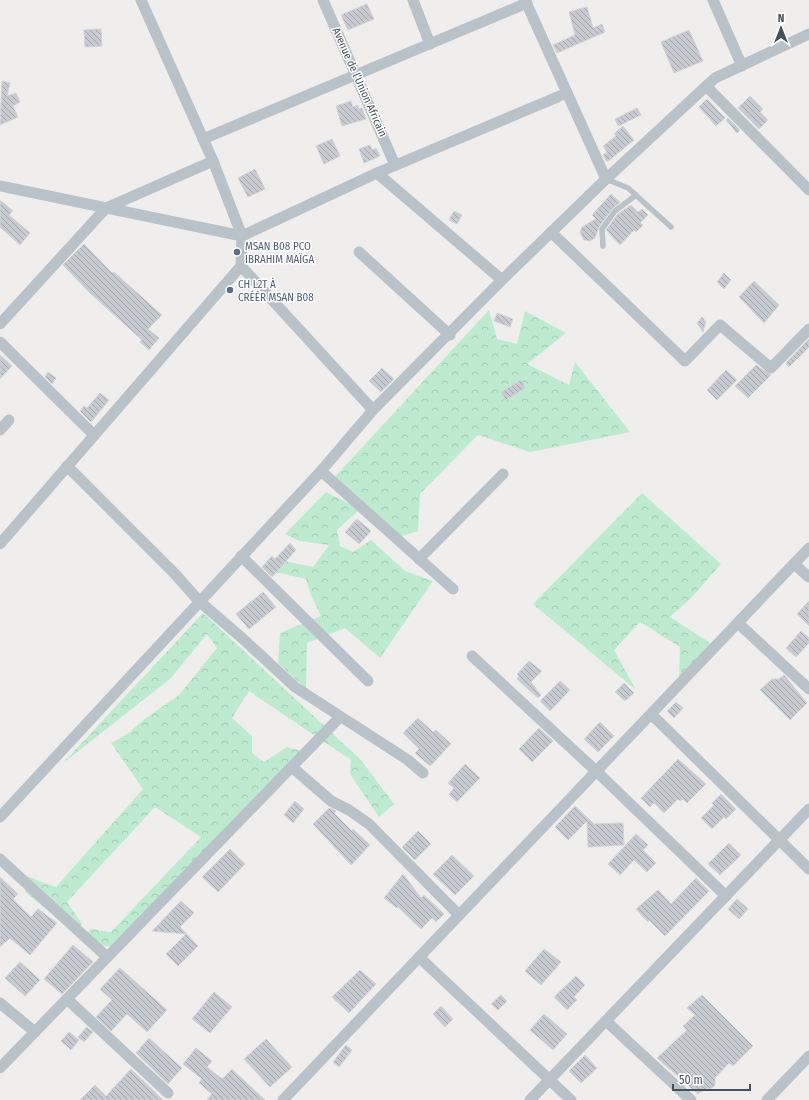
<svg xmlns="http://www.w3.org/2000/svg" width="809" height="1100" font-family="'Fira Sans Condensed',sans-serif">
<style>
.forest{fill:url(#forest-crowns)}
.building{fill:url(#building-back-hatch);stroke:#d2d4d8}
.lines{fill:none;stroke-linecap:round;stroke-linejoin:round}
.service{stroke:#bac2c9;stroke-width:5.5}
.minor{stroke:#bac2c9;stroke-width:11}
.service-dot{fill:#5c6f8a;stroke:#fff;stroke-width:1.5}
.labels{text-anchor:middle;stroke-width:3;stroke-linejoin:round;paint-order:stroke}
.street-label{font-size:11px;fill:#475159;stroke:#fff}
.service-label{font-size:11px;fill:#4e5e75;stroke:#fff;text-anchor:start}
</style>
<defs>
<pattern id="forest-crowns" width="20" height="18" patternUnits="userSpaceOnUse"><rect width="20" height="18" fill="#beebcf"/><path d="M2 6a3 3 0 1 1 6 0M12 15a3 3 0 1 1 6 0" fill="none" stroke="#a5cbb4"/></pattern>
<pattern id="building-back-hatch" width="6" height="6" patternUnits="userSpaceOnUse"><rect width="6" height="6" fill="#c7cad0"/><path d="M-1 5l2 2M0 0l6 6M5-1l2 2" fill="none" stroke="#a3a6ac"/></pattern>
</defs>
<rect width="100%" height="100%" fill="#f0eded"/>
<g class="forest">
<path d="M489 310 497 339 517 344 525 311 566 333 527 364 569 385 575 362 630 432 530 452 478 435 420 494 418 531 397 538 331 481Z"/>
<path d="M326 492 360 509 337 530 340 546 353 552 371 540 405 571 433 581 380 658 345 628 307 643 306 689 278 663 280 633 321 616 311 595 306 579 275 572V559L313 567 329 545 299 541 285 534Z"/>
<path d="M642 493 721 564 691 598 670 617 712 644 679 678 680 647 640 622 614 650 636 690 533 604Z"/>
<path d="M203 613 361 760 394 804 379 817 350 774 351 760 249 691 232 718 252 736V753L264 762 287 747 311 753 114 947 84 943 90 929 111 932 201 837 155 807 67 902 82 924 74 932 25 892 26 876 56 887 143 789 111 743 127 734 146 718 179 695 217 648 207 634 170 679 63 763Z"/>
</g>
<g class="building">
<path d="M367 4 374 19 348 30 341 15Z"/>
<path d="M587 7 593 28 602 24 605 32 557 53 553 45 575 35 569 12Z"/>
<path d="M101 29 102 46 85 47 84 30Z"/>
<path d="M689 30 703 61 674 73 661 42Z"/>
<path d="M2 81 10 83 7 96 16 93 20 102 13 106 18 117 0 125Z"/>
<path d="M750 96 763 109 760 112 768 120 759 129 738 108Z"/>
<path d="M707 99 725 118 716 126 699 107Z"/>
<path d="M351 101 353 107 358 105 359 109 362 108 366 119 342 126 336 106Z"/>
<path d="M637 108 641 115 618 126 615 119Z"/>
<path d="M728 118 740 130 737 133 726 120Z"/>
<path d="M623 126 634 140 607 162 603 155 607 152 603 146 616 136 614 134Z"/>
<path d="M332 139 340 156 324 164 316 146Z"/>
<path d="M370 145 372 150 376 148 380 156 364 163 359 149Z"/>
<path d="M255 169 265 189 248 197 238 178Z"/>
<path d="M611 194 620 202 612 209 599 227 595 238 590 241 584 240 580 232 582 227 596 219 592 215Z"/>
<path d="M0 200 13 211 9 215 30 233 20 245 0 227Z"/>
<path d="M631 205 638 212 642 209 648 215 640 223 643 225 636 232 634 230 620 245 606 230 618 214Z"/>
<path d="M454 211 462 215 457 224 449 220Z"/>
<path d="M84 244 112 273 114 272 162 315 148 329 159 338 149 350 140 342 142 340 90 293 63 265Z"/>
<path d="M724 273 731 280 724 289 717 282Z"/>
<path d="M754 281 779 305 764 323 739 297Z"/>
<path d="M497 313 513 319 510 327 494 321Z"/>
<path d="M702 317 706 322 703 332 697 323Z"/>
<path d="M809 339V347L789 367 786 363Z"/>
<path d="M0 355 12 366 0 379Z"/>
<path d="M756 365 771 375 748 398 735 386Z"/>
<path d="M382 368 394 379 381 392 369 381Z"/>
<path d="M726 370 737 380 717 400 707 390Z"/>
<path d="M48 372 56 378 52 384 45 377Z"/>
<path d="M521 380 525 388 506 400 501 392Z"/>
<path d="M100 393 109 400 91 422 80 411 84 406 87 408Z"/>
<path d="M357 519 371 531 359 544 345 532Z"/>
<path d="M290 543 296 550 272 577 262 567 272 556 275 559Z"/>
<path d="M263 592 276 607 249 629 236 614Z"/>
<path d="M809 601V626L797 614Z"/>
<path d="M801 631 809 638V643L796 657 786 648Z"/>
<path d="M529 661 542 671 531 682 541 695 538 698 517 679 519 676 517 674Z"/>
<path d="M784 675 807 703 790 720 760 690 772 679H779Z"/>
<path d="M560 681 570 690 550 711 540 701Z"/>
<path d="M624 683 634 693 625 701 615 692Z"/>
<path d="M676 702 683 708 674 718 667 711Z"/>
<path d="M418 718 433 732 436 730 451 744 430 766 415 753 419 749 403 733Z"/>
<path d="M600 722 614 736 598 752 584 739Z"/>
<path d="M539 728 553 741 532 762 519 749Z"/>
<path d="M678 759 706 784 687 803 683 799 680 801 678 799 664 813 654 803 650 807 641 798Z"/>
<path d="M465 764 480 778 457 802 449 794 454 788 448 783Z"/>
<path d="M721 794 736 809 726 819 724 817 712 829 701 818 714 805 712 803Z"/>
<path d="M295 801 304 809 293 823 284 815Z"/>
<path d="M575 806 594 824 623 823 624 845 588 847 587 821 568 840 555 827Z"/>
<path d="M329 808 336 811 334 813 352 831 353 829 370 845 351 865 313 824Z"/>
<path d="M418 831 431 844 415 860 402 847Z"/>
<path d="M636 834 648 845 643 850 656 863 647 872 634 860 620 875 608 864Z"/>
<path d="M729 843 741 855 720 875 708 864Z"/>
<path d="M230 849 245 864 218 892 202 877Z"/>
<path d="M452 855 474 876 455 895 433 874Z"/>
<path d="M403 874 421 898 424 895 444 914 436 922 432 918 421 929 398 907 397 908 384 898Z"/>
<path d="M0 877 18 894 13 899 31 917 38 909 57 923 30 955 10 938 0 947Z"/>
<path d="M696 878 709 891 665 936 649 920 648 922 636 909 658 890 671 904Z"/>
<path d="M737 899 748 909 739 919 728 909Z"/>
<path d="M181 901 194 913 180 927 198 946 178 966 166 954 186 934 152 931Z"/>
<path d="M73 945 93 962 62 994 44 979Z"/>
<path d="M544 949 561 962 541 985 525 971Z"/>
<path d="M20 962 40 980 25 996 5 978Z"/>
<path d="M120 968 167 1010 147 1032 127 1014 111 1031 96 1017 112 1000 100 989Z"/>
<path d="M360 970 376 984 349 1013 332 997Z"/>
<path d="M576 976 585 985 574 997 577 1000 567 1010 554 997Z"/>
<path d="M214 992 232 1007 210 1033 192 1019Z"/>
<path d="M501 995 507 1001 498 1010 491 1004Z"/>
<path d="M702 995 753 1046 733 1066 729 1063 715 1078V1085L712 1088 705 1089 698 1094 657 1058 687 1030 683 1026 695 1015 687 1008Z"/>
<path d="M441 1006 453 1019 445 1027 433 1014Z"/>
<path d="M544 1014 567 1034 553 1050 530 1030Z"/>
<path d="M87 1027 93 1032 84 1042 78 1037Z"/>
<path d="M69 1032 79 1040 71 1050 61 1041Z"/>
<path d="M149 1038 182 1068 168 1084 136 1053Z"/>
<path d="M266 1039 292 1067 270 1087 244 1059Z"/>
<path d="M346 1045 352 1050 339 1067 333 1062Z"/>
<path d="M196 1048 212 1061 207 1067 222 1079 232 1069 265 1100H207L212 1094 199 1083 202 1079 183 1064Z"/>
<path d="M585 1055 597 1068 581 1083 569 1071Z"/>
<path d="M131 1069 163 1100H80L95 1085 106 1096Z"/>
</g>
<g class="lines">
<g class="service">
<path d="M606 179 628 188 671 227"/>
<path d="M603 246 602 229 615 211 636 195"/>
</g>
<g class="minor">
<path d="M323 0 395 165"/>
<path d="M413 0 430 44"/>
<path d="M525 0 606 179"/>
<path d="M713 0 742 66"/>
<path d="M706 86 809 190"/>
<path d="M203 139 527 3"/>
<path d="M377 173 502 280"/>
<path d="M0 186 242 236 377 173 567 93"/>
<path d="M551 232 685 361 720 325 771 368 809 329"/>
<path d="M359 252 450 335"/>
<path d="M241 266 373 410"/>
<path d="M0 324 106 208 213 161"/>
<path d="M0 342 94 435"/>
<path d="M0 430 9 420"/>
<path d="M67 466 175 574 199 601 242 638 295 687 408 760 423 773"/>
<path d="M321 471 453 589"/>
<path d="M0 544 241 266 242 236 213 161 141 0"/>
<path d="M241 556 368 681"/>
<path d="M419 559 503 474"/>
<path d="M794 564 809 577"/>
<path d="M738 623 809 689"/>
<path d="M472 656 596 771 726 896"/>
<path d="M651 714 809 869"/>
<path d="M292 767 331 801 349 810 369 824 459 915"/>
<path d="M0 817 321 471 373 410 502 280 606 179 715 78 809 34"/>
<path d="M0 859 107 957"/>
<path d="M419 957 571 1100"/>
<path d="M67 999 168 1093"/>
<path d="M0 1003 35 1032"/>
<path d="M606 1021 691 1100"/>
<path d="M0 1068 340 717"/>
<path d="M283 1100 809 548"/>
<path d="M530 1100 809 809"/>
<path d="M767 1100 809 1056"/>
</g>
</g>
<g class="service-dot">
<circle cx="237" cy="252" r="4"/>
<circle cx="230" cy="290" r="4"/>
</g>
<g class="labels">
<g class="street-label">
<text transform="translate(360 82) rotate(66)" y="4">Avenue de l’Union Africain</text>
</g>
<g class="service-label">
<text x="245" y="250">MSAN B08 PCO<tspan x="245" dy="13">IBRAHIM MAÏGA</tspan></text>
<text x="238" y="288">CH L2T À<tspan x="238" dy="13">CRÉÉR MSAN B08</tspan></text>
</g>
</g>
<g transform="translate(781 28)" stroke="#ffffff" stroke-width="3" paint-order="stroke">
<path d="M0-3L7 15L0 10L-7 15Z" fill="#475159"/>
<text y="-6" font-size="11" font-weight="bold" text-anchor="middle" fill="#475159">N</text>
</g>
<path d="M673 1084v6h77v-6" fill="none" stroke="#475159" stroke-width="2"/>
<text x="679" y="1084" font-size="12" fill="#475159" stroke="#ffffff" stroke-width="3" paint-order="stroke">50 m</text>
</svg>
